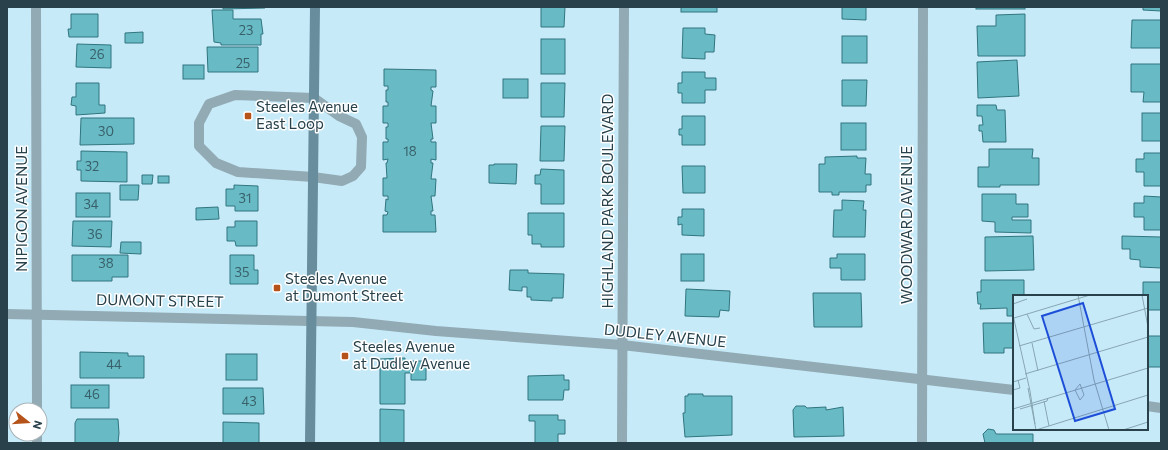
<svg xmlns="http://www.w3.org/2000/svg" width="1168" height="450" font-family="Commissioner,sans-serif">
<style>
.building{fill:#68bbc5;stroke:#30757e}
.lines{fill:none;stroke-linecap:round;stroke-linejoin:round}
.lane{stroke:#91aab4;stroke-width:10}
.street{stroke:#91aab4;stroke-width:10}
.secondary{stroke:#688d9d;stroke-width:10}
.poi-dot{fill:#b6531a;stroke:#fff;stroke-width:1.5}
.labels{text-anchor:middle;stroke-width:3;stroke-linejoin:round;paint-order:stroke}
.number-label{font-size:13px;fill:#38606a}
.poi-label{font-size:15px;fill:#28414b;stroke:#fff;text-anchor:start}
.street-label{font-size:15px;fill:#28414b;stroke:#fff}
.inset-road{fill:none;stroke:#87a6b3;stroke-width:1}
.view{fill:#1d4ed8;fill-opacity:0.15;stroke:#1d4ed8;stroke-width:2}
.inset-edge{fill:none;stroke:#28414b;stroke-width:2}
</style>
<rect width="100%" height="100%" fill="#c7eaf9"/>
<g class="building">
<path d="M223 7H265V8L223 9Z"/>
<path d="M541 7H565L564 27H541Z"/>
<rect x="681" y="7" width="36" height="5"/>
<path d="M842 7H866V20L842 19Z"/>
<rect x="976" y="7" width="49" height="2"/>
<path d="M1143 7H1161V11L1143 10Z"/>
<path d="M212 10H233V19H261L263 34H261V45H221V43L214 42Z"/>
<path d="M71 14H98V37H69L68 29H71Z"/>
<path d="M1025 14V56H978L977 26H996V15Z"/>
<path d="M1132 20H1161V48H1131Z"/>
<path d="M683 28H705V34L715 35 714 52H705V59L682 58Z"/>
<path d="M143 32V43H125V33Z"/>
<rect x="842" y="36" width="25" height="27"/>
<rect x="541" y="39" width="24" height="35"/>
<path d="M77 44 111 45V68L76 67Z"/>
<path d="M207 47H258V72H208Z"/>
<path d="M1017 60 1019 96 978 98 977 62Z"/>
<path d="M1131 64H1161V102H1143L1144 92H1131Z"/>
<rect x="183" y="65" width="21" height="14"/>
<path d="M384 69 436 70V87H431V90L433 91 431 106H436V123H431L433 139H431V142H436V160L431 159V163H433L431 179H436L435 196H431L433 211H431V215H435L436 232H383V215H387L388 212 385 211 386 199 388 200V196H383V178H387L386 163H387L388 159 383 160V142H388V139H386V127H388V123H383V106H388V102H386V90H388V86H384Z"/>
<path d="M682 72H705V78H716V90H705V103H682V93H678V83H682Z"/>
<rect x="503" y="79" width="25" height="19"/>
<path d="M842 80H867L866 106H842Z"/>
<path d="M76 83H99V105H105V113L76 115V106L71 105 72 97H76Z"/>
<path d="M541 83H565L564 117H541Z"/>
<path d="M977 105H996L997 110H1005L1006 142H983L982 131H979V125H983L982 116H977Z"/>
<rect x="1142" y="113" width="19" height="28"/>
<path d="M682 116H705V145H682V135H679V129H682Z"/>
<path d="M81 118H134V144L80 145Z"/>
<rect x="841" y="123" width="25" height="27"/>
<path d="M541 126H565L564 161H540Z"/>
<path d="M989 149H1033L1032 158H1039V185H1000V187H978V167H989Z"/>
<path d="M81 151 127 152V182L81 181V170H77V161H81Z"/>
<path d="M1144 153H1161V186H1144V172H1136V159H1144Z"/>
<path d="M857 156V158H866L865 174H871V185H866V192H839V195H832V192H819V164H825V157Z"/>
<path d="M494 164H517L516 184 489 183V165H494Z"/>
<path d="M682 166H705V193H683Z"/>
<path d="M541 169 564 170V204H541V184H535V175H540Z"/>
<path d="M142 175H153L152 184H142Z"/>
<rect x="158" y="176" width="11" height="7"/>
<path d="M120 185H139L138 200H120Z"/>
<path d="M234 185 258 186V211H235V206H226V189H234Z"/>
<rect x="76" y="193" width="34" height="24"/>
<path d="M982 194H1016V204H1028V217H1012V220H1031V233L995 232V222L982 221Z"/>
<path d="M1144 196 1161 197V230H1144V217H1134V203H1144Z"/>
<path d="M842 200 864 201 863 210H866L865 237H833L834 210H842Z"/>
<path d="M218 207 219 219 196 220V208Z"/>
<path d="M682 209H704V236L682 235V224L678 225V217H682Z"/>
<path d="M528 213H564V247H541V244H532V235H528Z"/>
<path d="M73 221H112L111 247 72 246Z"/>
<path d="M235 221H257V246H236L235 241H227V227H235Z"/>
<path d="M1033 236 1034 270 985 271V237Z"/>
<path d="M1122 236 1161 237V268L1140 267V260L1130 259V249H1122Z"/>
<path d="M121 242H141V254L120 253Z"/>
<rect x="681" y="254" width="23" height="27"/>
<path d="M837 254H865V280H841V268H830V258H837Z"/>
<path d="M72 255H128V277H112V281H72Z"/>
<path d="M230 255H254V270H258V284H230Z"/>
<path d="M510 270H528V273L564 274 563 298H552V301L531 300V297H527V287H522V291L509 290Z"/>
<path d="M981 280H1024V296H1014V316H1007V308L980 309 981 304H978L977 292H981Z"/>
<path d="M1143 282H1161V310H1147V296H1143Z"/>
<path d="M686 289 730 291 729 311 720 310 719 317 685 316Z"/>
<path d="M813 293H861L862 327H814Z"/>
<path d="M983 323H1014V348H1004V353H984Z"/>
<rect x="1147" y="336" width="14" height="31"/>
<path d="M80 352 128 353V356H144V378H80Z"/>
<rect x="226" y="354" width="31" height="26"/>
<path d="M405 358V361H426V380H411V373H405V404H380V359Z"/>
<path d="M564 375V380H569V390H564L563 400H528V376Z"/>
<rect x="71" y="385" width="38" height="23"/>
<path d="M223 388H263L264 414H223Z"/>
<path d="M688 394H703V396H732V435L685 437 683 413H685V396H688Z"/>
<path d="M796 406H805L807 408 826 407V410L843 407 844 436 794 437 793 410Z"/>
<path d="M380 409 404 410V443H380Z"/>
<path d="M529 415H558V420H565V434H558V443H535V421H529Z"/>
<path d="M77 419H118L119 433 118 443H75V423Z"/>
<path d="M223 422 259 423V443H223Z"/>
<path d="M988 429 994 430 996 434H1033V443H985L983 434Z"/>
</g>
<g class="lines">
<path class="lane" d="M235 95 314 98 339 116 356 124 362 137 361 167 353 176 342 181 313 177 238 172 216 163 199 146V123L209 104Z"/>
<g class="street">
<path d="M36 7 37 410"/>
<path d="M7 314 353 322 436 331 622 345 1014 390"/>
<path d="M1147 406 1161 408"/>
<path d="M37 443V434"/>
<path d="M622 443 624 7"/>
<path d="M922 443 923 7"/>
</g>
<path class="secondary" d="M310 443 315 7"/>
</g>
<g class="poi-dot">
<rect x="244" y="112" width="8" height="8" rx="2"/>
<rect x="273" y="284" width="8" height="8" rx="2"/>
<rect x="341" y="352" width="8" height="8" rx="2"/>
</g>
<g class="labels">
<g class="number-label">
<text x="246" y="35">23</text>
<text x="97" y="59">26</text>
<text x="243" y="68">25</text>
<text x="106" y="136">30</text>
<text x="410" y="156">18</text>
<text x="92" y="171">32</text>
<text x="245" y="203">31</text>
<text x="91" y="209">34</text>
<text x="95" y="239">36</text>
<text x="106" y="268">38</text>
<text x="242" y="277">35</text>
<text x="114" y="369">44</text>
<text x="92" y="399">46</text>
<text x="249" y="406">43</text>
</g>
<g class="poi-label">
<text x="256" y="112">Steeles Avenue<tspan x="256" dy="17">East Loop</tspan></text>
<text x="285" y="284">Steeles Avenue<tspan x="285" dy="17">at Dumont Street</tspan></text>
<text x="353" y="352">Steeles Avenue<tspan x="353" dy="17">at Dudley Avenue</tspan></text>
</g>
<g class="street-label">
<text transform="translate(608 201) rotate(-90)" y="5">HIGHLAND PARK BOULEVARD</text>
<text transform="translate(22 209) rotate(-90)" y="5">NIPIGON AVENUE</text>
<text transform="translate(907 225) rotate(-90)" y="5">WOODWARD AVENUE</text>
<text transform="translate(160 301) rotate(1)" y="5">DUMONT STREET</text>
<text transform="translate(665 336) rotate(6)" y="5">DUDLEY AVENUE</text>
</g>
</g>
<g transform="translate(1013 295)">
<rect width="135" height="135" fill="#c7eaf9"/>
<path class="inset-road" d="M65 0 81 85 96 135M129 0 135 32M0 9 14 4M14 19 21 34 27 33M0 20 17 96 22 129M1 23 77 0M19 48 25 76M6 51 135 13M12 79 135 42M0 87 13 83M67 89 71 100 67 105 62 95ZM15 93 23 135M0 95 7 93 5 85M31 106 36 131M0 114 135 73M7 114 34 106 35 103M23 135 135 100M110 135 135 127"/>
<path class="view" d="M70 8 102 114 62 126 29 21Z"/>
<rect width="135" height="135" class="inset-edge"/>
</g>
<rect width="1168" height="450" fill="none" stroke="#28414b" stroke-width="16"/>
<g transform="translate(28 422) rotate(107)"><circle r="19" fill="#ffffff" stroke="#a9b3b7"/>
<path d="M0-3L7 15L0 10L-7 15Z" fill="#b6531a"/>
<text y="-6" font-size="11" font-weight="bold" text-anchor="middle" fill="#28414b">N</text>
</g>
</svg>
